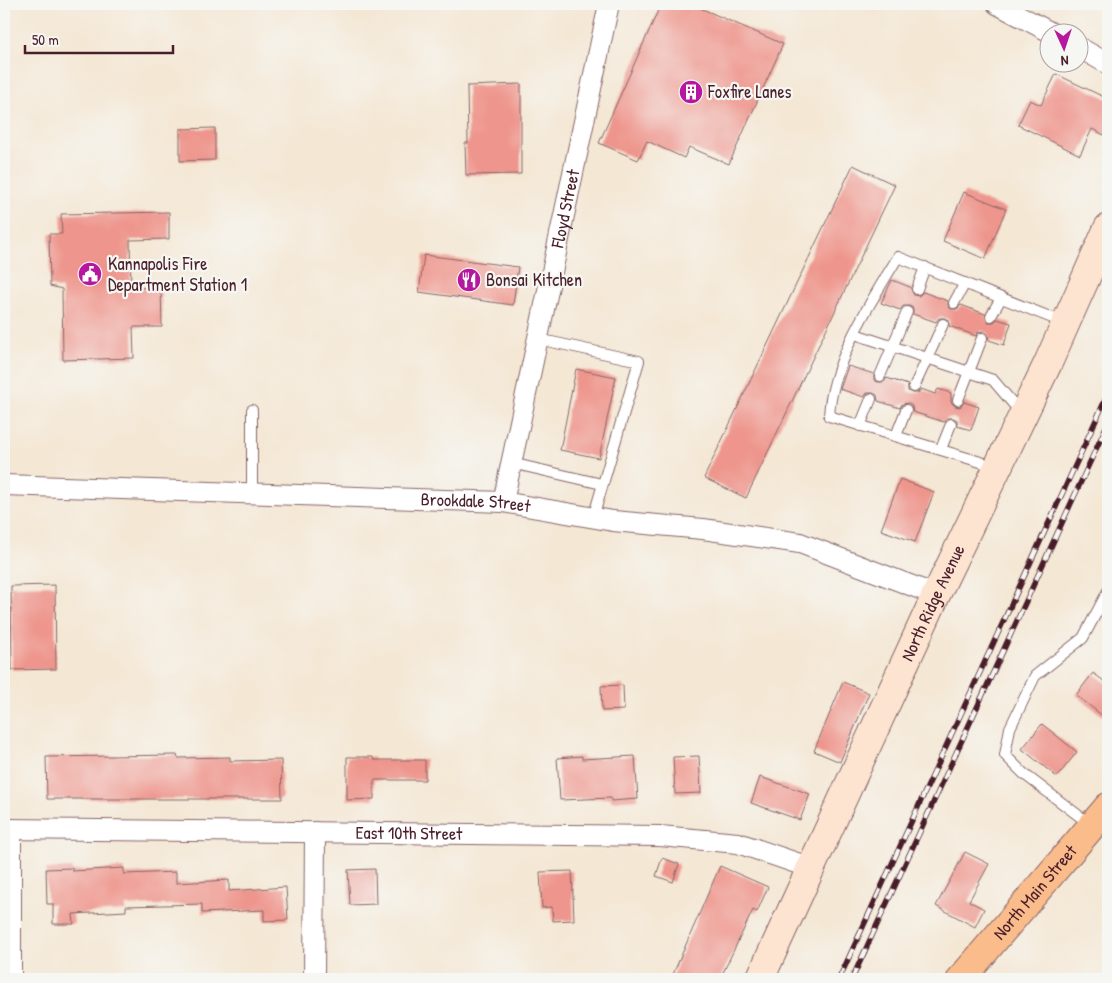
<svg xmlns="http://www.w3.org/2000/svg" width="1112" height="983" font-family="'Patrick Hand',sans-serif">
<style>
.building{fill:#ee968d}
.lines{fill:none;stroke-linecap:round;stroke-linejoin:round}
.lane-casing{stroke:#866566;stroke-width:12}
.street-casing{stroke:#866566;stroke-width:22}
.secondary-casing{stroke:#866566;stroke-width:30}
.primary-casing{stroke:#866566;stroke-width:30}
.lane{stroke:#fff;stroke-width:10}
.street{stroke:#fff;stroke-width:20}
.secondary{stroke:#fde4d1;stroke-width:28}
.primary{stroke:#fabc8b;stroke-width:28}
.rail-casing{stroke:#4a1f2b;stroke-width:5.5}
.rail{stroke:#f6f6f2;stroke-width:4;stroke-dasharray:11;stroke-linecap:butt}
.labels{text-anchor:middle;stroke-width:4.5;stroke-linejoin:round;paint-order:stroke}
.poi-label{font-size:18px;fill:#4a1f2b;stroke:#f6f6f2;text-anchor:start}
.street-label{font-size:18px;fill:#4a1f2b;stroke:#f6f6f2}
</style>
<rect width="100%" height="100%" fill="#f6f6f2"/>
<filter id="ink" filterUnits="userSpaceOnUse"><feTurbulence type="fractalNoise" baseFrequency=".02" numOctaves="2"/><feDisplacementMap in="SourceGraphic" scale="10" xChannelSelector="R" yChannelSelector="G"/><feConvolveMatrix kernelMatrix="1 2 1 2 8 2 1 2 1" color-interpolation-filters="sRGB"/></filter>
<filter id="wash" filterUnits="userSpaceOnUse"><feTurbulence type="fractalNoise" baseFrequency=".0096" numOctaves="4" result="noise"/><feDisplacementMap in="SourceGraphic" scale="20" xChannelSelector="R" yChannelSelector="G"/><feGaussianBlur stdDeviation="1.12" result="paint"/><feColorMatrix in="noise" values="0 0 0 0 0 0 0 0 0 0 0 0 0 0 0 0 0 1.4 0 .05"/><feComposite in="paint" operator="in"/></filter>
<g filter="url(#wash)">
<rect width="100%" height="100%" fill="#f4e7d4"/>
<g id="blocks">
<g class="building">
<path d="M661 4H691L783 44 729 164 689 147 684 158 647 141 638 160 599 143Z"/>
<path d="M1056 74 1108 99V125L1104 135 1092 129 1080 155 1018 125 1030 100 1041 105Z"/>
<path d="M521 84V174L466 175 465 143H468L467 86Z"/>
<path d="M215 128V160L180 161V129Z"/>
<path d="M853 165 895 185 746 498 704 478Z"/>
<path d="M964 192 1006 209 985 259 943 241Z"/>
<path d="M169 212V239L130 240 131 288 161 287 162 327H133L134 358 63 360 62 289 50 286 49 234H62L61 214Z"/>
<path d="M424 255 518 267 513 305 419 292Z"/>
<path d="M892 280 910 287 914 295 919 296 923 292 948 301V306L951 309H957L961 305 985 314 988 322H994L997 319 1011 323 1004 345 989 340 988 334 984 331 978 332 976 336 949 326V320L945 318H939L936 322 913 314V308L909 306H903L900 310 881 303Z"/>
<path d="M848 366 874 374V380L878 382H884L887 378 908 385V391L912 393H918L921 389 935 394 938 389 951 393V402L955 406 960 407 964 402 979 407 971 430 957 426V420L953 418H947L944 422 913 412 912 406 908 403 902 404 900 408 878 401 877 395 873 393H867L864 397 840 389Z"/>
<path d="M576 369 616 377 599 458 560 450Z"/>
<path d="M900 479 934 492 915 542 881 530Z"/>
<path d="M55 585 56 669 12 670 11 586Z"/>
<path d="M1093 673 1108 684V720L1076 695Z"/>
<path d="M843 682 869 693 840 762 814 751Z"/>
<path d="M623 685 624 710 602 711 601 686Z"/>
<path d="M1042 724 1077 752 1057 777 1022 749Z"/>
<path d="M177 755 178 758 230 757V761L281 760 282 799H47L46 757Z"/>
<path d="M582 756V759L635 756 638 799 611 801V798L560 800 557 758Z"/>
<path d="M699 756 701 793 675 794 673 757Z"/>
<path d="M347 757H373L374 760H425V780H374V799L347 800Z"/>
<path d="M760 777 810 794 800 820 751 803Z"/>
<path d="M965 852 989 864 969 901 984 909 975 927 936 906Z"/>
<path d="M662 858 679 864 673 882 656 876Z"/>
<path d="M720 866 768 887 757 912 753 910 720 979H671Z"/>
<path d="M72 868V871L124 868V874L176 872V883L229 880V891L286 887 288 920 264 921V910L202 913V904L126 906V911L73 914 74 924H53V904H47L46 869Z"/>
<path d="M375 869 376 904 350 905 348 870Z"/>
<path d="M572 871 574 920 553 921 552 907 542 908 540 872Z"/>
</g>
</g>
</g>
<g filter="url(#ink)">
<use href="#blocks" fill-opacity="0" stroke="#866566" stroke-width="1"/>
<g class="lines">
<g class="lane-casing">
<g id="lane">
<path d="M917 289 925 267"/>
<path d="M954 303 965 283"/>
<path d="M991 316 1001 298"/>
<path d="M855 334 993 380 1021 413"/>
<path d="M538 339 639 361 593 518"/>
<path d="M880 376 907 312"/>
<path d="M914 387 943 324"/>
<path d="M958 400 982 338"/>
<path d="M860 426 871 399"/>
<path d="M896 436 906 410"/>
<path d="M941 449 951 424"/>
<path d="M511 463 602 484"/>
<path d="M997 467 829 416C832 361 870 303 898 257L1065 323"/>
<path d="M252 493V410"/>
<path d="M1091 825 1024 774 1005 755 1010 728 1035 676 1083 638 1108 591"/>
</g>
</g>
<g class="street-casing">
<g id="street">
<path d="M997 4 1050 32"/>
<path d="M1080 48 1108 64"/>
<path id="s1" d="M4 485 503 502 613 521 703 529 800 543 936 595"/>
<path id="s2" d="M503 502 609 4"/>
<path id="s3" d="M4 829 660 836 738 843 811 868"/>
<path d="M11 829V979"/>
<path d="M314 979 315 832"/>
</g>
</g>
<g class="secondary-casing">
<g id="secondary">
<path id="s4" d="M760 979 936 595 1048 363 1108 228"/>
</g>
</g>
<g class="primary-casing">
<g id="primary">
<path id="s5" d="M961 979 1108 807"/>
</g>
</g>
<use href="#lane" class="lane"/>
<use href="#street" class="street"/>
<use href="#secondary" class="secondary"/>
<use href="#primary" class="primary"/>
<g class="rail-casing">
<g id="rail">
<path d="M839 979 1108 394"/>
<path d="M852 979 1108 423"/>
</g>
</g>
<use href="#rail" class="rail"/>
</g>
</g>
<defs>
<g id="building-disc" transform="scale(1.25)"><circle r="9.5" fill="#b5179e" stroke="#f6f6f2"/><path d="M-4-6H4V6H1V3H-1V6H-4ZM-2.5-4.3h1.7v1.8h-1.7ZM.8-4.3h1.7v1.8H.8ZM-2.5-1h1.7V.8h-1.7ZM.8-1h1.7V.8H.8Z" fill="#fff"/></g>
<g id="civic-disc" transform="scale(1.25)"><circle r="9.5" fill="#b5179e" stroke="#f6f6f2"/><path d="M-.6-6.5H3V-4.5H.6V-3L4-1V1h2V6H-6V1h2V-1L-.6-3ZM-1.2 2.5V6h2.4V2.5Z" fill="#fff"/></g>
<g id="restaurant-disc" transform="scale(1.25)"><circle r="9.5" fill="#b5179e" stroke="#f6f6f2"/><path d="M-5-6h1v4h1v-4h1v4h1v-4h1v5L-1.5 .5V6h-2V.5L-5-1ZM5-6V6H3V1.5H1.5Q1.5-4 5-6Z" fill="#fff"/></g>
</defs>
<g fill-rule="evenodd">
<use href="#building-disc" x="691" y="92"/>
<use href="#civic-disc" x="90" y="274"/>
<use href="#restaurant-disc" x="469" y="280"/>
</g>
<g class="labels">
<g class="poi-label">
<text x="708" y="98">Foxfire Lanes</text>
<text x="108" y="270">Kannapolis Fire<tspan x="108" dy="21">Department Station 1</tspan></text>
<text x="486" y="286">Bonsai Kitchen</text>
</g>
<g class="street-label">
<text dy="6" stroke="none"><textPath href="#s2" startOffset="300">Floyd Street</textPath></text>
<text dy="6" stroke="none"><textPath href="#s1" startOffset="472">Brookdale Street</textPath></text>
<text dy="6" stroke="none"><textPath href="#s4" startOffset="414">North Ridge Avenue</textPath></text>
<text dy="6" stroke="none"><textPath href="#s3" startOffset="405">East 10th Street</textPath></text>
<text dy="6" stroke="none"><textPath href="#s5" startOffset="114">North Main Street</textPath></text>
</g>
</g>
<rect width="1112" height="983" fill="none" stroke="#f6f6f2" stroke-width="20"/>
<g transform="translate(1064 48) rotate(177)"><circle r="24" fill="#f6f6f2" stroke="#b1a0a2"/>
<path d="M0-4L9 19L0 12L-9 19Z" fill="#b5179e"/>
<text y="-8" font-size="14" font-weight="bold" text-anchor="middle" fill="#4a1f2b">N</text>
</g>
<path d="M25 45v8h148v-8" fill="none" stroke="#4a1f2b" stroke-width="2.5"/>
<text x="32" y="45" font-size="15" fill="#4a1f2b" stroke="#f6f6f2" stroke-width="4" paint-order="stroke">50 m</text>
</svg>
